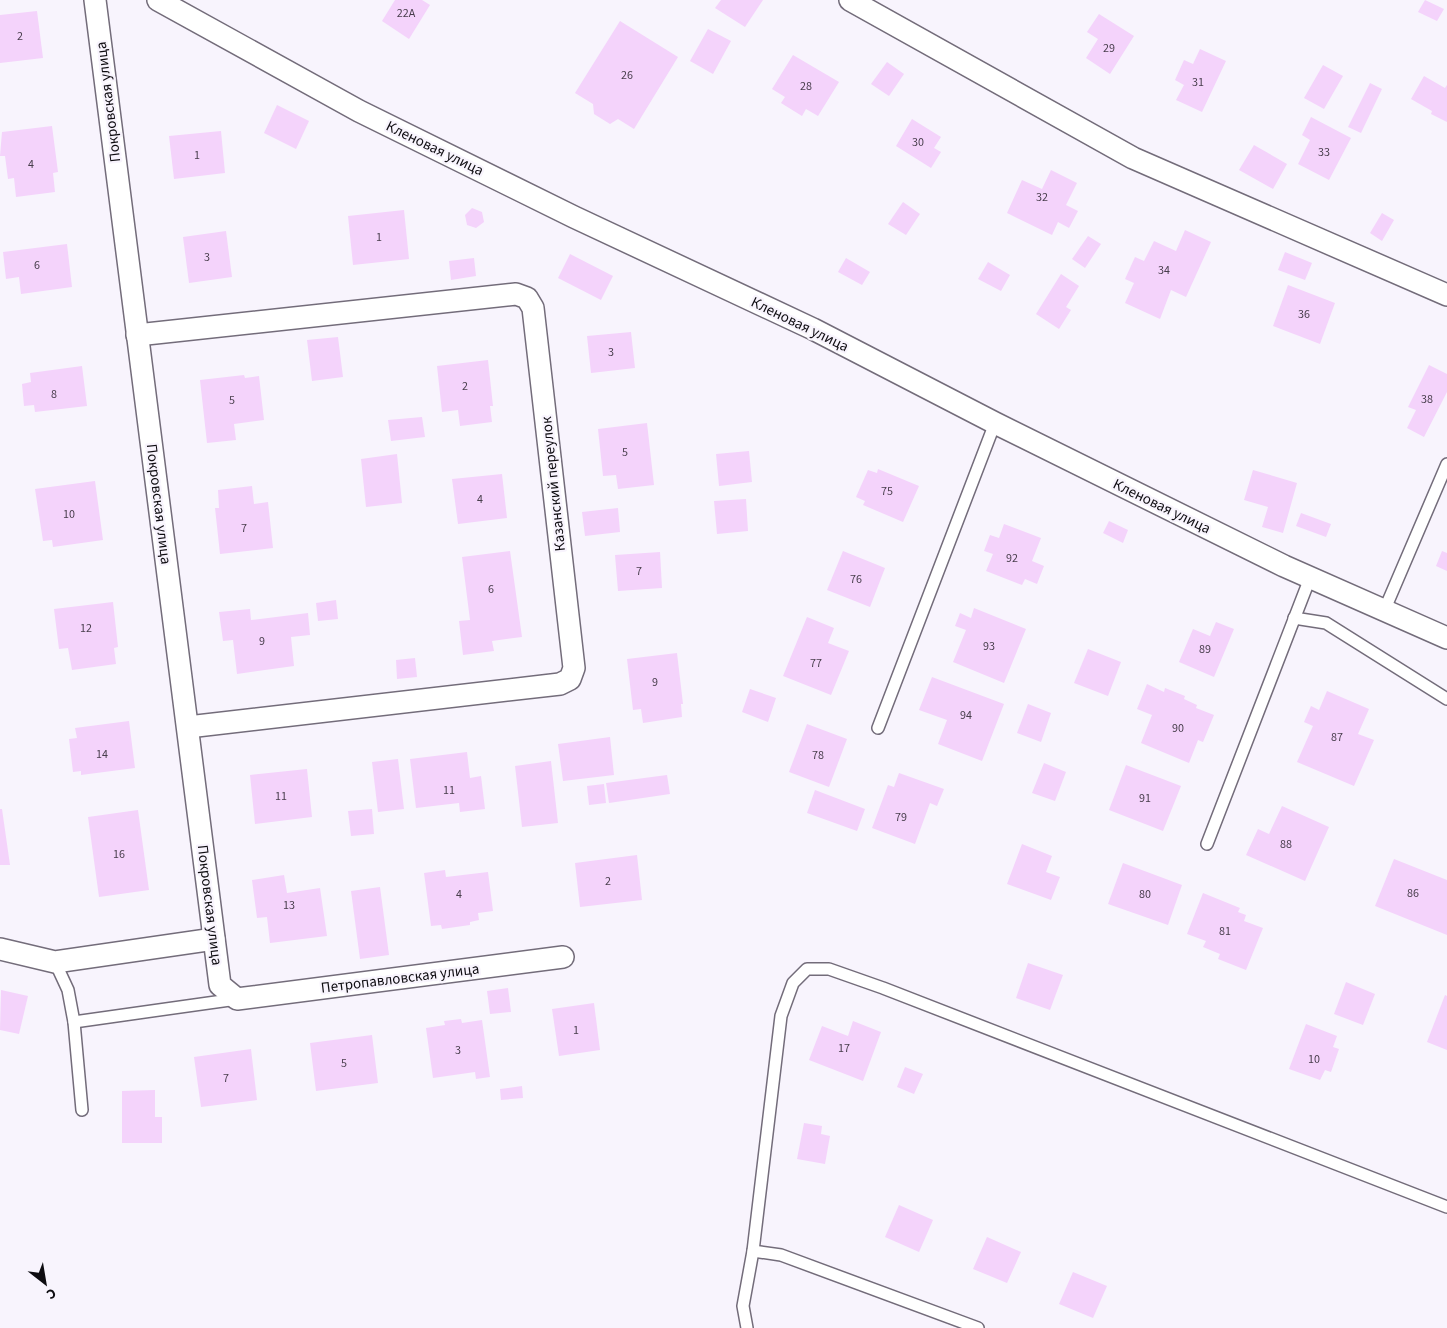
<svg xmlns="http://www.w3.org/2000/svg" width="1447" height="1328" font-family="'Source Sans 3',sans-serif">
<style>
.building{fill:#f4d3fb}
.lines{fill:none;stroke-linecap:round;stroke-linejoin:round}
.service-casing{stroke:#736c7a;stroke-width:14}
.minor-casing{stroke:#736c7a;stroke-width:24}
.service{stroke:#fff;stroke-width:11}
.minor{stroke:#fff;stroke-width:21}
.labels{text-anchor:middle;stroke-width:4.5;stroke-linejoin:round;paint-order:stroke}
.number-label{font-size:12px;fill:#483e4c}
.street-label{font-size:15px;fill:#0e0c11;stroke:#f8f4fd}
</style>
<rect width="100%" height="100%" fill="#f8f4fd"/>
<g class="building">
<path d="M395 0H422L430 5 409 39 382 21Z"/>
<path d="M721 0H763L745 27 715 8Z"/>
<path d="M1425 0 1444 9 1437 21 1418 12Z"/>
<path d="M37 11 43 58 0 63V15Z"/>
<path d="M1099 14 1134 36 1110 74 1086 58 1098 39 1087 32Z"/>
<path d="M620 21 678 57 634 129 618 119 610 124 594 114 593 104 575 93Z"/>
<path d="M708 29 731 41 713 74 690 61Z"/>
<path d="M1200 49 1226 61 1202 112 1176 100 1184 85 1175 80 1184 60 1193 64Z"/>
<path d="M793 55 839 82 818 116 806 109 802 116 781 103 785 97 772 89Z"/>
<path d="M887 62 904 74 889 96 871 84Z"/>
<path d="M1323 65 1343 76 1324 109 1304 98Z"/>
<path d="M1424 76 1445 88 1447 85V122L1431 114 1432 111 1411 99Z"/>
<path d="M1370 83 1382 89 1361 133 1348 127Z"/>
<path d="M277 105 309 121 296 149 264 133Z"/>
<path d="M1311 117 1351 138 1329 180 1298 164 1310 140 1302 135Z"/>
<path d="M912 119 941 137 934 148 941 152 931 168 896 146Z"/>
<path d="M52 126 58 172 53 173 55 192 16 197 14 178 8 179 5 156H0L2 132Z"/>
<path d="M221 131 225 173 174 179 169 136Z"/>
<path d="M1254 145 1287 164 1273 189 1239 170Z"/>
<path d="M1051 170 1077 183 1066 205 1078 211 1069 228 1058 222 1052 235 1007 213 1022 180 1042 189Z"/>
<path d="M903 202 920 214 906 235 888 224Z"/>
<path d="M472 208 482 212 484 222 476 228 467 225 465 215Z"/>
<path d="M404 210 409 259 353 265 348 216Z"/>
<path d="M1382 213 1394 220 1382 241 1370 233Z"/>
<path d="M1185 230 1211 242 1186 297 1171 290 1160 319 1125 303 1134 283 1125 279 1135 257 1144 261 1154 241 1176 251Z"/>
<path d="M226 231 232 277 189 283 183 237Z"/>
<path d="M1088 236 1101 244 1085 268 1072 259Z"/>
<path d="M67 244 72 287 21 294 19 277 6 279 3 252Z"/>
<path d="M1285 252 1312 263 1305 280 1278 270Z"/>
<path d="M570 254 613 276 601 300 558 278Z"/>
<path d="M474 258 476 276 451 280 449 261Z"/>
<path d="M846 258 870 272 862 285 838 272Z"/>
<path d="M988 262 1010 275 1001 291 978 279Z"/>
<path d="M1061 274 1079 286 1066 307 1071 310 1059 329 1036 314Z"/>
<path d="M1288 285 1335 303 1320 344 1273 326Z"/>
<path d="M631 332 635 368 591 373 587 336Z"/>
<path d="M338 337 343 377 312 381 307 340Z"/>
<path d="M488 360 493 406H490L492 422 460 426 458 410 442 412 437 366Z"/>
<path d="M1429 365 1447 374V392L1424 437 1407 428 1416 410 1408 407Z"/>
<path d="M82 366 87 406 35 412 34 405 24 406 22 384 31 382 30 373Z"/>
<path d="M244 375 245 378 259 376 264 420 234 424 236 440 207 443 200 380Z"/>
<path d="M422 417 425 437 391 441 388 420Z"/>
<path d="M647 423 654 485 618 489 616 475 603 476 598 429Z"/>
<path d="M749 451 752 482 719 486 716 454Z"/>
<path d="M397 454 402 503 366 507 361 459Z"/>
<path d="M878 469 919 486 903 522 863 505 865 501 856 497 868 470 877 473Z"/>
<path d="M1253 470 1297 483 1283 533 1262 527 1268 507 1244 500Z"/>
<path d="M502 474 507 518 458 524 452 479Z"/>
<path d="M95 481 103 540 53 547 52 540 43 541 35 489Z"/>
<path d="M252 486 254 504 268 502 273 548 220 554 215 508H219L218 490Z"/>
<path d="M746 499 748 531 717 534 714 501Z"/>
<path d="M618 508 620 532 585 536 582 512Z"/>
<path d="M1301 513 1331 524 1326 537 1296 526Z"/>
<path d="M1109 521 1128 530 1123 543 1103 533Z"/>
<path d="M1004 524 1041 538 1032 561 1044 566 1037 584 1025 579 1022 585 986 571 993 554 984 551 990 535 999 538Z"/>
<path d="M510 551 522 637 492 641 494 651 463 655 459 621 470 620 462 557Z"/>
<path d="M843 551 885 568 870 607 827 590Z"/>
<path d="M1442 551 1447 553V571L1436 566Z"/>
<path d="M660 552 662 588 618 591 615 555Z"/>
<path d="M336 600 338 619 318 621 316 603Z"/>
<path d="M113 602 118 647 114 648 116 664 72 670 68 648 59 649 54 609Z"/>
<path d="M974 608 1026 629 1004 683 953 662 966 630 955 626 960 613 971 618Z"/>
<path d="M250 609 251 620 308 613 310 635 291 637 294 666 237 674 233 640 223 641 219 612Z"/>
<path d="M807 617 834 628 828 643 849 651 831 695 783 676Z"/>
<path d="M1216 622 1234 629 1214 677 1179 662 1193 629 1210 636Z"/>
<path d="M1088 649 1121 662 1108 696 1074 683Z"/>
<path d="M677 653 683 704H681L682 717 643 723 641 709 633 710 627 659Z"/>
<path d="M415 658 417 677 397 679 396 660Z"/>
<path d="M932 677 1004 704 982 761 938 744 947 720 919 710Z"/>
<path d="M1147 684 1164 692 1165 688 1185 696 1184 699 1197 705 1196 708 1214 715 1203 742 1198 740 1189 763 1141 743 1152 715 1137 709Z"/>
<path d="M750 689 776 698 768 722 742 712Z"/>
<path d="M1327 691 1369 709 1358 734 1374 740 1354 786 1297 762 1313 726 1304 722 1311 706 1319 710Z"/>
<path d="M1028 704 1051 713 1041 742 1017 733Z"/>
<path d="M129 721 135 768 81 775V771L73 772 69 739 77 738 75 728Z"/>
<path d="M807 724 847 739 829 787 789 772Z"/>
<path d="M610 737 614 775 563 781 558 744Z"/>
<path d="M467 752 470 778 481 776 485 809 460 812 459 803 416 808 410 759Z"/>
<path d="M398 759 404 809 378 812 372 762Z"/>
<path d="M551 761 558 823 522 827 515 766Z"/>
<path d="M1044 763 1066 772 1055 801 1032 793Z"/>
<path d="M1126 765 1181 786 1163 831 1109 810Z"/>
<path d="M307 769 312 817 255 824 250 775Z"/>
<path d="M899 773 944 789 937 806 930 803 915 844 872 828 888 785 894 787Z"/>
<path d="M667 775 670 794 609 803 606 783Z"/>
<path d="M604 784 606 803 589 805 587 786Z"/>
<path d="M815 790 865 809 857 831 807 813Z"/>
<path d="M1282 806 1329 827 1305 881 1246 855 1258 829 1269 834Z"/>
<path d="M0 809H2L10 865H0Z"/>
<path d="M372 809 374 834 351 836 348 811Z"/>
<path d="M138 810 149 890 99 897 88 817Z"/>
<path d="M1022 844 1052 856 1046 872 1060 877 1051 900 1007 884Z"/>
<path d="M637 855 642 900 580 907 575 863Z"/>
<path d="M1394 859 1447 880V935L1375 906Z"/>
<path d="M1123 863 1182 885 1168 925 1108 904Z"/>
<path d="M445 870 446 877 488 872 493 911 478 913 479 920 470 922V925L442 929 441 925 431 926 424 873Z"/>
<path d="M284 875 287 893 320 888 327 936 270 943 267 917 257 918 252 880Z"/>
<path d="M380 887 389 955 360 959 351 891Z"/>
<path d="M1203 893 1240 908 1238 912 1246 915 1244 921 1263 928 1246 970 1218 959 1220 954 1203 947 1206 941 1187 934Z"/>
<path d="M1028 963 1063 975 1050 1010 1016 998Z"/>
<path d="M1346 982 1375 994 1363 1025 1334 1014Z"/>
<path d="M508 988 511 1012 490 1014 487 991Z"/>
<path d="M1 990 28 996 19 1034 0 1030Z"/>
<path d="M1445 995 1447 996V1050L1427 1042Z"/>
<path d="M594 1003 600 1050 559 1056 552 1009Z"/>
<path d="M461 1019 462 1023 482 1020 490 1077 476 1079 475 1072 433 1078 426 1028 445 1025 444 1021Z"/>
<path d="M853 1021 881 1032 863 1081 809 1060 822 1026 848 1036Z"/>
<path d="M1306 1024 1337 1036 1333 1047 1339 1049 1331 1072 1325 1070 1320 1080 1289 1069Z"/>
<path d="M372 1035 378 1083 316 1091 310 1043Z"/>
<path d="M251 1049 257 1100 201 1107 194 1057Z"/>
<path d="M905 1067 923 1074 914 1094 897 1087Z"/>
<path d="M522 1086 523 1098 501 1100 500 1089Z"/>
<path d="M155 1090V1117H162V1143H122V1091Z"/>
<path d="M804 1123 822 1126 821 1134 830 1136 825 1164 797 1159Z"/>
<path d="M899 1205 933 1220 919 1252 885 1237Z"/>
<path d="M987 1237 1021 1252 1007 1283 973 1269Z"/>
<path d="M1073 1272 1107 1286 1093 1318 1059 1304Z"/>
</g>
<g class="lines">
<g class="service-casing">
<g id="service">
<path d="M1384 611 1447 464"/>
<path d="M1294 618 1326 623 1447 699"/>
<path d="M878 728 995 423"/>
<path d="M1207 844 1310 578"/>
<path d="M55 962 68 990 74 1022 82 1110"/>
<path d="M74 1022 237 999"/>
<path d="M753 1251 781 1255 978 1328"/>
<path d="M747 1328 743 1306 753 1251 781 1016 793 983 807 969H829L883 988 1447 1207"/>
</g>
</g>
<g class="minor-casing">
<g id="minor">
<path d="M95 0 220 985 237 999 563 957"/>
<path d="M158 0 359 111 574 217 813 329 995 423 1284 566 1447 638"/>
<path d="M850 0 1133 158 1447 295"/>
<path d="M137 335 516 294 527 298 533 308 574 668 570 679 560 684 188 727"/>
<path d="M0 949 55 962 214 939"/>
</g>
</g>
<use href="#service" class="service"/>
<use href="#minor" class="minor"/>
</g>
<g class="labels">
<g class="number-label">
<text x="406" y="17">22А</text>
<text x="20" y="40">2</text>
<text x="1109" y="52">29</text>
<text x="627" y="79">26</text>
<text x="1198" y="86">31</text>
<text x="806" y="90">28</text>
<text x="918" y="146">30</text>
<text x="1324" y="156">33</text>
<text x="197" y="159">1</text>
<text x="31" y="168">4</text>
<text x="1042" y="201">32</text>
<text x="379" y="241">1</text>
<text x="207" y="261">3</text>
<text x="37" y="269">6</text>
<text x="1164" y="274">34</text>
<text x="1304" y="318">36</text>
<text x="611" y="356">3</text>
<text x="465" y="390">2</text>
<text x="54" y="398">8</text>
<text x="1427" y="403">38</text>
<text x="232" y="404">5</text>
<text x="625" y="456">5</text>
<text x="887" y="495">75</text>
<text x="480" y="503">4</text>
<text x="69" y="518">10</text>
<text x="244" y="532">7</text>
<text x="1012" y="562">92</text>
<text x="639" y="575">7</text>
<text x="856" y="583">76</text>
<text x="491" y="593">6</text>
<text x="86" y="632">12</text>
<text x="262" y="645">9</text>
<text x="989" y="650">93</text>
<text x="1205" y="653">89</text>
<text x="816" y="667">77</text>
<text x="655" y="686">9</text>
<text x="966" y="719">94</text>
<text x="1178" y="732">90</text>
<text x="1337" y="741">87</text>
<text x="102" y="758">14</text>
<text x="818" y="759">78</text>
<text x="449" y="794">11</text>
<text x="281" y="800">11</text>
<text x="1145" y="802">91</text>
<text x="901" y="821">79</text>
<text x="1286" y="848">88</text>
<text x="119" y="858">16</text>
<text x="608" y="885">2</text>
<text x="1413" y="897">86</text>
<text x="459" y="898">4</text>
<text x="1145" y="898">80</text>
<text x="289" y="909">13</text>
<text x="1225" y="935">81</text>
<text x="576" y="1034">1</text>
<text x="844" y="1052">17</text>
<text x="458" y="1054">3</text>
<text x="1314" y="1063">10</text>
<text x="344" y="1067">5</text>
<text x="226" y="1082">7</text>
</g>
<g class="street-label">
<text transform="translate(108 102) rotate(-97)" y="5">Покровская улица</text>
<text transform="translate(435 148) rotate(26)" y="5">Кленовая улица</text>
<text transform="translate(800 324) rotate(26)" y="5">Кленовая улица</text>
<text transform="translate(553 484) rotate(-96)" y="5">Казанский переулок</text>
<text transform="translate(159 504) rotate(83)" y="5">Покровская улица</text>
<text transform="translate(1162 506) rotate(26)" y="5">Кленовая улица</text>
<text transform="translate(210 905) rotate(83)" y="5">Покровская улица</text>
<text transform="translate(400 978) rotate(-7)" y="5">Петропавловская улица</text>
</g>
</g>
<g transform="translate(45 1283) rotate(149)" stroke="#f8f4fd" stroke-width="4" paint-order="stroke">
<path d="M0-4L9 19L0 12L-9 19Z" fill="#0e0c11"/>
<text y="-8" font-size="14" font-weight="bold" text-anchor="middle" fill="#0e0c11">С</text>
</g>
</svg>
